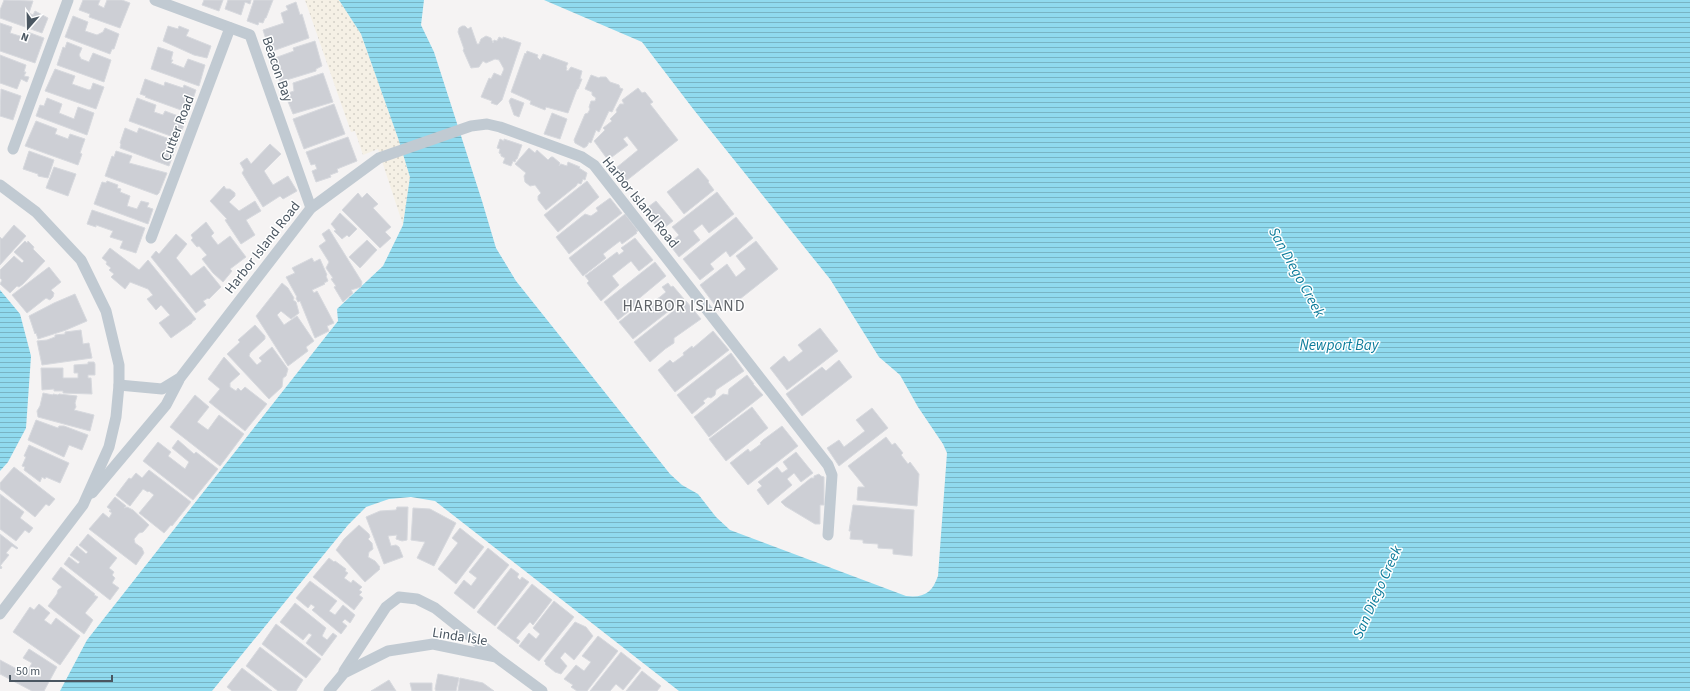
<svg xmlns="http://www.w3.org/2000/svg" width="1690" height="691" font-family="'Source Sans 3',sans-serif">
<style>
.sand{fill:url(#sand-dots)}
.water{fill:url(#water-rules)}
.building{fill:#cdcfd5;stroke:#d7d9de}
.lines{fill:none;stroke-linecap:round;stroke-linejoin:round}
.street{stroke:#c1cad2;stroke-width:11}
.labels{text-anchor:middle;stroke-width:3;stroke-linejoin:round;paint-order:stroke}
.street-label{font-size:14px;fill:#4a5661;stroke:#fff}
.water-label{font-size:15px;font-style:italic;fill:#0c7c9b;stroke:#fff}
.quarter-label{font-size:16px;letter-spacing:1px;fill:#5f6368;stroke:#fff}
</style>
<defs>
<pattern id="sand-dots" width="8" height="8" patternUnits="userSpaceOnUse"><rect width="8" height="8" fill="#f5f0e5"/><path d="M2 2h.1M6 6h.1" fill="none" stroke="#d4d0c7" stroke-width="1.8" stroke-linecap="round"/></pattern>
<pattern id="water-rules" width="6" height="5" patternUnits="userSpaceOnUse"><rect width="6" height="5" fill="#90daee"/><path d="M0 2.5h6" fill="none" stroke="#78b4c4"/></pattern>
</defs>
<rect width="100%" height="100%" fill="#f5f3f3"/>
<path class="sand" d="M305 0H339L361 34 398 138 410 177 403 225 378 149 363 155 355 131 351 132Z"/>
<g class="water">
<path d="M339 0H424L421 25 434 52 482 201 496 248 516 281 670 474 682 485 698 494 716 517 730 530 906 596C924 598 932 593 938 576L947 453 943 444 918 407 900 375 879 357 830 279 694 110 642 42 544 0H1690V691H679L435 501 411 497 389 499 366 507 348 525 212 691H60L87 640 338 321 337 309 383 266 403 225 410 177 398 138 361 34Z"/>
<path d="M0 290 20 314 31 356 26 428 8 462 0 471Z"/>
</g>
<g class="building">
<path d="M4 0 33 1 29 13 33 15 35 11 48 18 42 33 0 18V10Z"/>
<path d="M83 0H100L98 5 104 8 107 0H122L130 3 120 28 89 17 90 14 79 10Z"/>
<path d="M204 0H223L219 11 202 5Z"/>
<path d="M228 0H251L250 4 245 2 241 15 225 9Z"/>
<path d="M254 0H273L266 18H265L263 23 259 22 258 25 247 21Z"/>
<path d="M296 2 300 15 302 14 309 38 270 52 263 30 284 23 281 13 288 10 286 6Z"/>
<path d="M73 16 88 22 85 31 97 35 103 32 105 28 119 34 114 49H112L110 54 65 37Z"/>
<path d="M0 23 12 27 10 33 23 37 25 31 44 38 35 63 0 51Z"/>
<path d="M168 26 178 29 179 26 189 30 186 36 211 46 207 58 194 55 163 41Z"/>
<path d="M462 26H465L468 29 471 27 477 44H479L481 39 486 36 491 38 493 43 494 40 497 41 499 37 503 39V37L521 43 502 100 497 105 491 103 492 101 481 97 489 78 491 79 494 73 501 76 504 69 499 60 495 59 486 63 483 61 479 67 471 68 463 50 464 49 458 32 459 28Z"/>
<path d="M315 41 322 66 316 69V71L280 82 272 59 294 51 293 48Z"/>
<path d="M67 42 82 48 79 55 81 59 89 62 93 53 111 60 104 82 57 65 63 47 65 48Z"/>
<path d="M158 47 173 52 171 60H173L171 63 184 68 188 59 205 65 199 86 151 69Z"/>
<path d="M527 51 538 55 537 57 540 60 543 54 568 63 566 67 567 68 566 70 568 71 571 67 582 71 580 79H582L578 89H577L568 113 546 107 545 110 530 104 531 101 511 92 525 53 526 54Z"/>
<path d="M0 55 26 65 24 72H26L24 76 29 77 27 82 21 79 17 89 0 83Z"/>
<path d="M55 69 75 76 72 84 89 90 91 89 93 83 104 87 96 109 45 91Z"/>
<path d="M323 73 333 102 293 114 285 94 294 91 293 83Z"/>
<path d="M591 75 599 78 600 77H606L610 82 619 85 620 88 623 89 612 112 609 111 599 132 596 130 591 143 589 142 587 146 584 148 575 143 574 140 585 114 588 113 590 109 589 107 591 101H595L596 98 592 95V92L585 89Z"/>
<path d="M145 79 164 86 165 82 183 88 184 85 196 90 189 111 181 108V110L145 97 146 96 140 94Z"/>
<path d="M638 88 642 93 645 92 653 102 650 104 654 109 678 140 626 181 616 168 638 150 627 136 623 139 628 145 608 160 594 141 605 130 603 128 612 121 610 119 617 112 616 110 620 104H624L622 100Z"/>
<path d="M1 89 21 96 13 120 0 116Z"/>
<path d="M47 98 62 104 59 113 74 119 78 107 94 113 87 135 36 116 40 105 44 106Z"/>
<path d="M137 98 156 105 154 112 163 115 165 111 186 119 179 139 129 121Z"/>
<path d="M511 98 524 103 519 117 514 115 509 101Z"/>
<path d="M334 104 345 134 304 149 293 119Z"/>
<path d="M552 113 567 119 560 139 544 134Z"/>
<path d="M36 121 57 129 55 134 68 139 70 134 85 139 80 153 82 154 78 165 25 146Z"/>
<path d="M125 128 137 133 139 128 178 142 169 166 120 148 121 144 120 143Z"/>
<path d="M348 137 357 161 337 169 338 172 330 175 331 177 316 182 312 171 317 169 315 164 311 165 306 152Z"/>
<path d="M500 139 504 141V139L522 145 517 159H516L515 162 513 161 511 166 503 163 505 158 501 156V154L499 153 500 149 497 148Z"/>
<path d="M270 144 281 154 264 171 273 185 288 176 297 191 283 199 280 196 263 207 242 173 244 170 240 163 247 158 251 164Z"/>
<path d="M529 148 535 153 537 150 548 160 551 157H553L560 163 559 166 561 164 567 166 568 162 580 167 579 168 587 173 585 180 583 179 581 184 578 183 576 186 546 210 538 200V196L541 193 535 185 530 186 525 182 524 176 526 173 515 164Z"/>
<path d="M29 151 54 160 48 178 38 176V174L23 169Z"/>
<path d="M116 151 132 156 129 163 167 173 159 193 157 195 105 176 112 156 114 157Z"/>
<path d="M54 167 76 174 68 196 46 188Z"/>
<path d="M698 168 709 181 708 182 714 190 684 214 667 192Z"/>
<path d="M107 181 118 185 117 188 121 189 120 192 130 196 127 206 137 209 141 201 149 203 147 207 153 209 148 224 94 204 102 182 106 183Z"/>
<path d="M587 181 599 197 558 232 544 215Z"/>
<path d="M224 186 226 189H230L235 193V196L229 202 239 211 255 201 261 211 246 220 255 235 241 244 225 220 227 219 210 201Z"/>
<path d="M717 192 734 214 709 233 702 224 693 231 700 240 679 257 669 244 679 235 672 227Z"/>
<path d="M358 193 362 198 367 193 378 204 373 208 391 227 385 232 391 238 380 248 342 210Z"/>
<path d="M610 198 622 213 569 254 556 237 585 214 591 216 598 211 596 208Z"/>
<path d="M656 201 673 221 660 231 644 210Z"/>
<path d="M92 210 145 228 136 253 120 248 123 241 110 237 113 231 96 225V227L87 224Z"/>
<path d="M340 213 357 229 349 237 347 235 342 239 334 231 336 230 331 224Z"/>
<path d="M625 214 638 231 636 232 637 233 622 244 620 241 603 254 606 258 583 276 569 258Z"/>
<path d="M736 217 753 238 730 257 726 251 710 264 714 269 700 280 683 259Z"/>
<path d="M206 222 214 233 211 236 218 245 230 236 246 257 230 269 232 271 223 282 213 273 202 259 207 255 199 246 197 247 191 240 193 238 191 235Z"/>
<path d="M14 225 26 236 0 265V237L2 239Z"/>
<path d="M329 229 362 282 361 287 351 290 353 293 343 302 334 287 336 286 331 279 333 278 326 268 329 262 319 246 326 241 322 234Z"/>
<path d="M176 234 187 244 176 258 191 276 204 266 221 287 209 299 208 298 203 301 206 305 196 313 151 257 156 251 159 254Z"/>
<path d="M635 238 653 260 639 271 631 261 612 276 619 285 601 301 587 283 589 281 585 276 617 252 619 255 624 251 621 248Z"/>
<path d="M367 240 377 250 360 268 349 257Z"/>
<path d="M25 241 27 243 28 241 34 247 33 249 45 261 23 284 19 287 17 286 10 293 0 284 2 280 0 278V270L14 256 22 263 24 261 14 252Z"/>
<path d="M756 241 778 269 735 303 734 301 720 312 700 285 727 264 736 277 746 269 736 256Z"/>
<path d="M110 248 139 270 148 260 196 319 192 322V323L171 338 159 323 170 315 161 305 156 310 147 299 153 295 148 289 130 282 125 289 111 277 114 274 109 270 111 268 106 264 107 262 102 258Z"/>
<path d="M312 258 314 262 320 259 327 275 326 276 328 281 324 283 325 284 312 290 314 293 317 291 334 323 327 326 329 331 315 338 300 301 298 302 296 298 297 297 286 277 295 273 292 268Z"/>
<path d="M655 262 666 276 636 301 638 304 618 320 604 302Z"/>
<path d="M49 267 61 282 51 290 54 293 53 297 50 300 46 298 27 313 12 295Z"/>
<path d="M282 283 288 288 294 298 293 300 296 302 299 313 291 319 281 311 277 315 284 325 297 316 314 341 306 347 308 351 288 366 256 316Z"/>
<path d="M668 283 671 287 673 286 684 299 633 339 619 322 639 306 642 309 660 297 666 292 662 287Z"/>
<path d="M75 294 87 321 66 330 38 339 36 333 35 334 29 316 54 303Z"/>
<path d="M686 301 701 319 674 338V343L665 349 650 362 634 342Z"/>
<path d="M255 325 265 336V339L250 353 249 356 257 365 262 361 259 358 272 347 288 369 286 376 283 378 282 387 269 399 227 354 240 342 238 340Z"/>
<path d="M820 328 838 351 787 390 770 368 784 356 789 362 803 351 798 345Z"/>
<path d="M81 330 83 344 89 343 92 358 42 365 37 341 47 340 55 337V335L65 334V332Z"/>
<path d="M713 331 729 350 675 392 658 370 670 360 673 363 684 355 683 353 692 346 693 348Z"/>
<path d="M731 353 744 371 716 390 715 395 711 398 708 397 703 401 705 403 692 414 677 395Z"/>
<path d="M224 357 240 374 230 383V387L236 391 238 388 241 391 245 387 267 404 245 431 209 402 220 389 208 379Z"/>
<path d="M839 360 852 377 802 416 786 394 822 367 826 371Z"/>
<path d="M88 362H94L95 364V375H88V378H91L92 394 63 393V391H54V389L42 390 41 368H63V378H78V373H74V365L88 364Z"/>
<path d="M747 375 754 384H753L763 395 709 437 694 417 723 394 728 395 729 389Z"/>
<path d="M43 393 53 395V394L58 395 59 394 77 396 75 403 76 407 74 410 94 415 90 431 38 417 37 411 40 406Z"/>
<path d="M195 395 209 407 197 422 208 430 219 415 244 434 220 466 170 427Z"/>
<path d="M752 407 768 428 726 461 709 439Z"/>
<path d="M872 408 888 428 839 466 827 448 839 440 844 447 865 431 856 420Z"/>
<path d="M36 420 58 428 59 426H64L88 435 82 450 69 445 64 457 28 440Z"/>
<path d="M782 426 798 446 748 485 730 463 748 449 750 452 761 444 760 443 763 440Z"/>
<path d="M886 437 892 445 895 443 903 453 901 455 908 464 910 462 919 474 917 506 857 500 858 487H865L848 466Z"/>
<path d="M178 440 194 454 196 452 218 469 193 500 143 461 158 442 171 452 168 456 185 469 189 462 172 448Z"/>
<path d="M29 445 69 463 60 483 46 477 45 479 42 477 40 482 24 470 25 467 22 466 26 457 24 456Z"/>
<path d="M796 452 813 473 801 482 794 473 787 479 792 485 768 505 757 490 762 486 758 482 777 467 782 473 788 469 783 462Z"/>
<path d="M14 467 55 499 49 506 46 504 35 517 0 489V483Z"/>
<path d="M149 470 191 502 172 526 171 525 164 533 139 513 154 495 149 491 148 492 143 489 130 506 116 495 129 478 131 479 136 473 142 478Z"/>
<path d="M819 474 821 476 824 477V505H820V524H815L785 506 781 502 811 478H814V476Z"/>
<path d="M0 494 24 512 20 518 33 528 29 533 25 530 16 541 0 529Z"/>
<path d="M115 497 126 506 124 508 127 507 133 510 149 525 143 532 139 533 134 539 135 543 142 548 144 553 136 565 89 529 103 513 109 518 112 513 109 511 111 510 107 507Z"/>
<path d="M853 505 914 510 912 556 893 554V549L878 548V544L863 543V540L850 539 851 531H849Z"/>
<path d="M397 507H408L407 540 402 541 396 539 397 535 388 536 391 546 396 545 399 547 403 557 384 564 366 517 380 511 396 510Z"/>
<path d="M413 508 430 509 456 523 434 566 417 558 425 542 411 540Z"/>
<path d="M359 525 369 534 370 537 368 539 372 543 373 549 369 552 368 557 375 561 380 567 379 568 380 569 365 582 336 550 344 539Z"/>
<path d="M460 528 484 547 456 584 438 569 458 543 452 538Z"/>
<path d="M0 534 18 548 17 549 12 546 6 553 9 555 0 566 2 567 1 569 0 568Z"/>
<path d="M88 534 117 558 109 568 114 572 112 575 115 578 112 583 119 588 110 600 64 564 69 557 78 564 80 562 70 555 77 546 86 554 88 552 79 545Z"/>
<path d="M488 548 509 565 474 609 454 593 464 580 471 586 477 578 469 572Z"/>
<path d="M329 558 334 562 335 561 346 569 345 571 348 573 344 578 351 583 353 580 362 587 359 590 362 592 359 595 363 598 354 610 313 577Z"/>
<path d="M61 567 95 594 94 595 98 597 85 613 93 620 84 634 48 606 57 594 58 590 62 587 52 579Z"/>
<path d="M511 568 519 574 517 577 520 580 522 577 529 582 495 626 477 612Z"/>
<path d="M310 581 337 601 329 611 335 615 343 605 355 615 350 623 345 619 342 622 347 626 341 634 312 610 315 607 311 604 308 608 296 598Z"/>
<path d="M532 584 552 600 533 625 530 622 516 638 520 641 518 644 497 628Z"/>
<path d="M554 601 574 617 539 661 519 646 529 633 536 639 540 634 533 628Z"/>
<path d="M295 603 326 628 322 636 327 640 333 633 337 636 322 656 306 643 312 635 309 633 303 640 280 622Z"/>
<path d="M39 604 50 613 44 620 51 625 56 618 80 636 60 665 13 632 30 607 34 610Z"/>
<path d="M575 622 586 627 593 636 574 660 565 652 560 658 567 666 561 674 555 672 545 664 546 663 544 661Z"/>
<path d="M276 624 321 659 306 678 262 644Z"/>
<path d="M598 636 618 651 587 691H577L571 687 573 685 564 679 576 665 584 671 591 662 582 656Z"/>
<path d="M260 647 303 680 296 691H278L246 666Z"/>
<path d="M29 649 57 667 44 691H32L0 674V660L26 674 32 663 23 658Z"/>
<path d="M621 652 641 668 623 690 616 684 610 691H590Z"/>
<path d="M242 668 272 691H232L227 687Z"/>
<path d="M642 671 661 686 657 691H626Z"/>
<path d="M438 674 459 678 456 691H436L435 689Z"/>
<path d="M460 678 483 683 494 691H458Z"/>
<path d="M389 680 396 691H371Z"/>
<path d="M410 683H432V691H412Z"/>
</g>
<g class="lines">
<g class="street">
<path d="M155 0 250 35 311 208"/>
<path d="M13 149 68 0"/>
<path d="M0 185 36 212 81 260 106 311 119 365V385L116 417 109 447 83 505 0 614"/>
<path d="M151 238 230 28"/>
<path d="M119 385 162 389 180 378 311 208 379 158 471 126 487 124 500 127 582 157 594 165 828 465 832 475 828 535"/>
<path d="M92 493 166 405 179 380"/>
<path d="M344 671 386 607 399 597 417 599 435 608 494 655"/>
<path d="M329 691 344 673 388 651 433 644 496 657 542 691"/>
</g>
</g>
<g class="labels">
<g class="street-label">
<text transform="translate(278 69) rotate(71)" y="5">Beacon Bay</text>
<text transform="translate(177 128) rotate(-69)" y="5">Cutter Road</text>
<text transform="translate(641 202) rotate(51)" y="5">Harbor Island Road</text>
<text transform="translate(262 247) rotate(-52)" y="5">Harbor Island Road</text>
<text transform="translate(460 636) rotate(9)" y="5">Linda Isle</text>
</g>
<g class="water-label">
<text transform="translate(1297 272) rotate(61)" y="5">San Diego Creek</text>
<text x="1339" y="350">Newport Bay</text>
<text transform="translate(1377 592) rotate(-66)" y="5">San Diego Creek</text>
</g>
<g class="quarter-label">
<text x="684" y="311">HARBOR ISLAND</text>
</g>
</g>
<g transform="translate(28 28) rotate(200)" stroke="#ffffff" stroke-width="3" paint-order="stroke">
<path d="M0-3L7 15L0 10L-7 15Z" fill="#4a5661"/>
<text y="-6" font-size="11" font-weight="bold" text-anchor="middle" fill="#4a5661">N</text>
</g>
<path d="M10 675v6h102v-6" fill="none" stroke="#4a5661" stroke-width="2"/>
<text x="16" y="675" font-size="12" fill="#4a5661" stroke="#ffffff" stroke-width="3" paint-order="stroke">50 m</text>
</svg>
